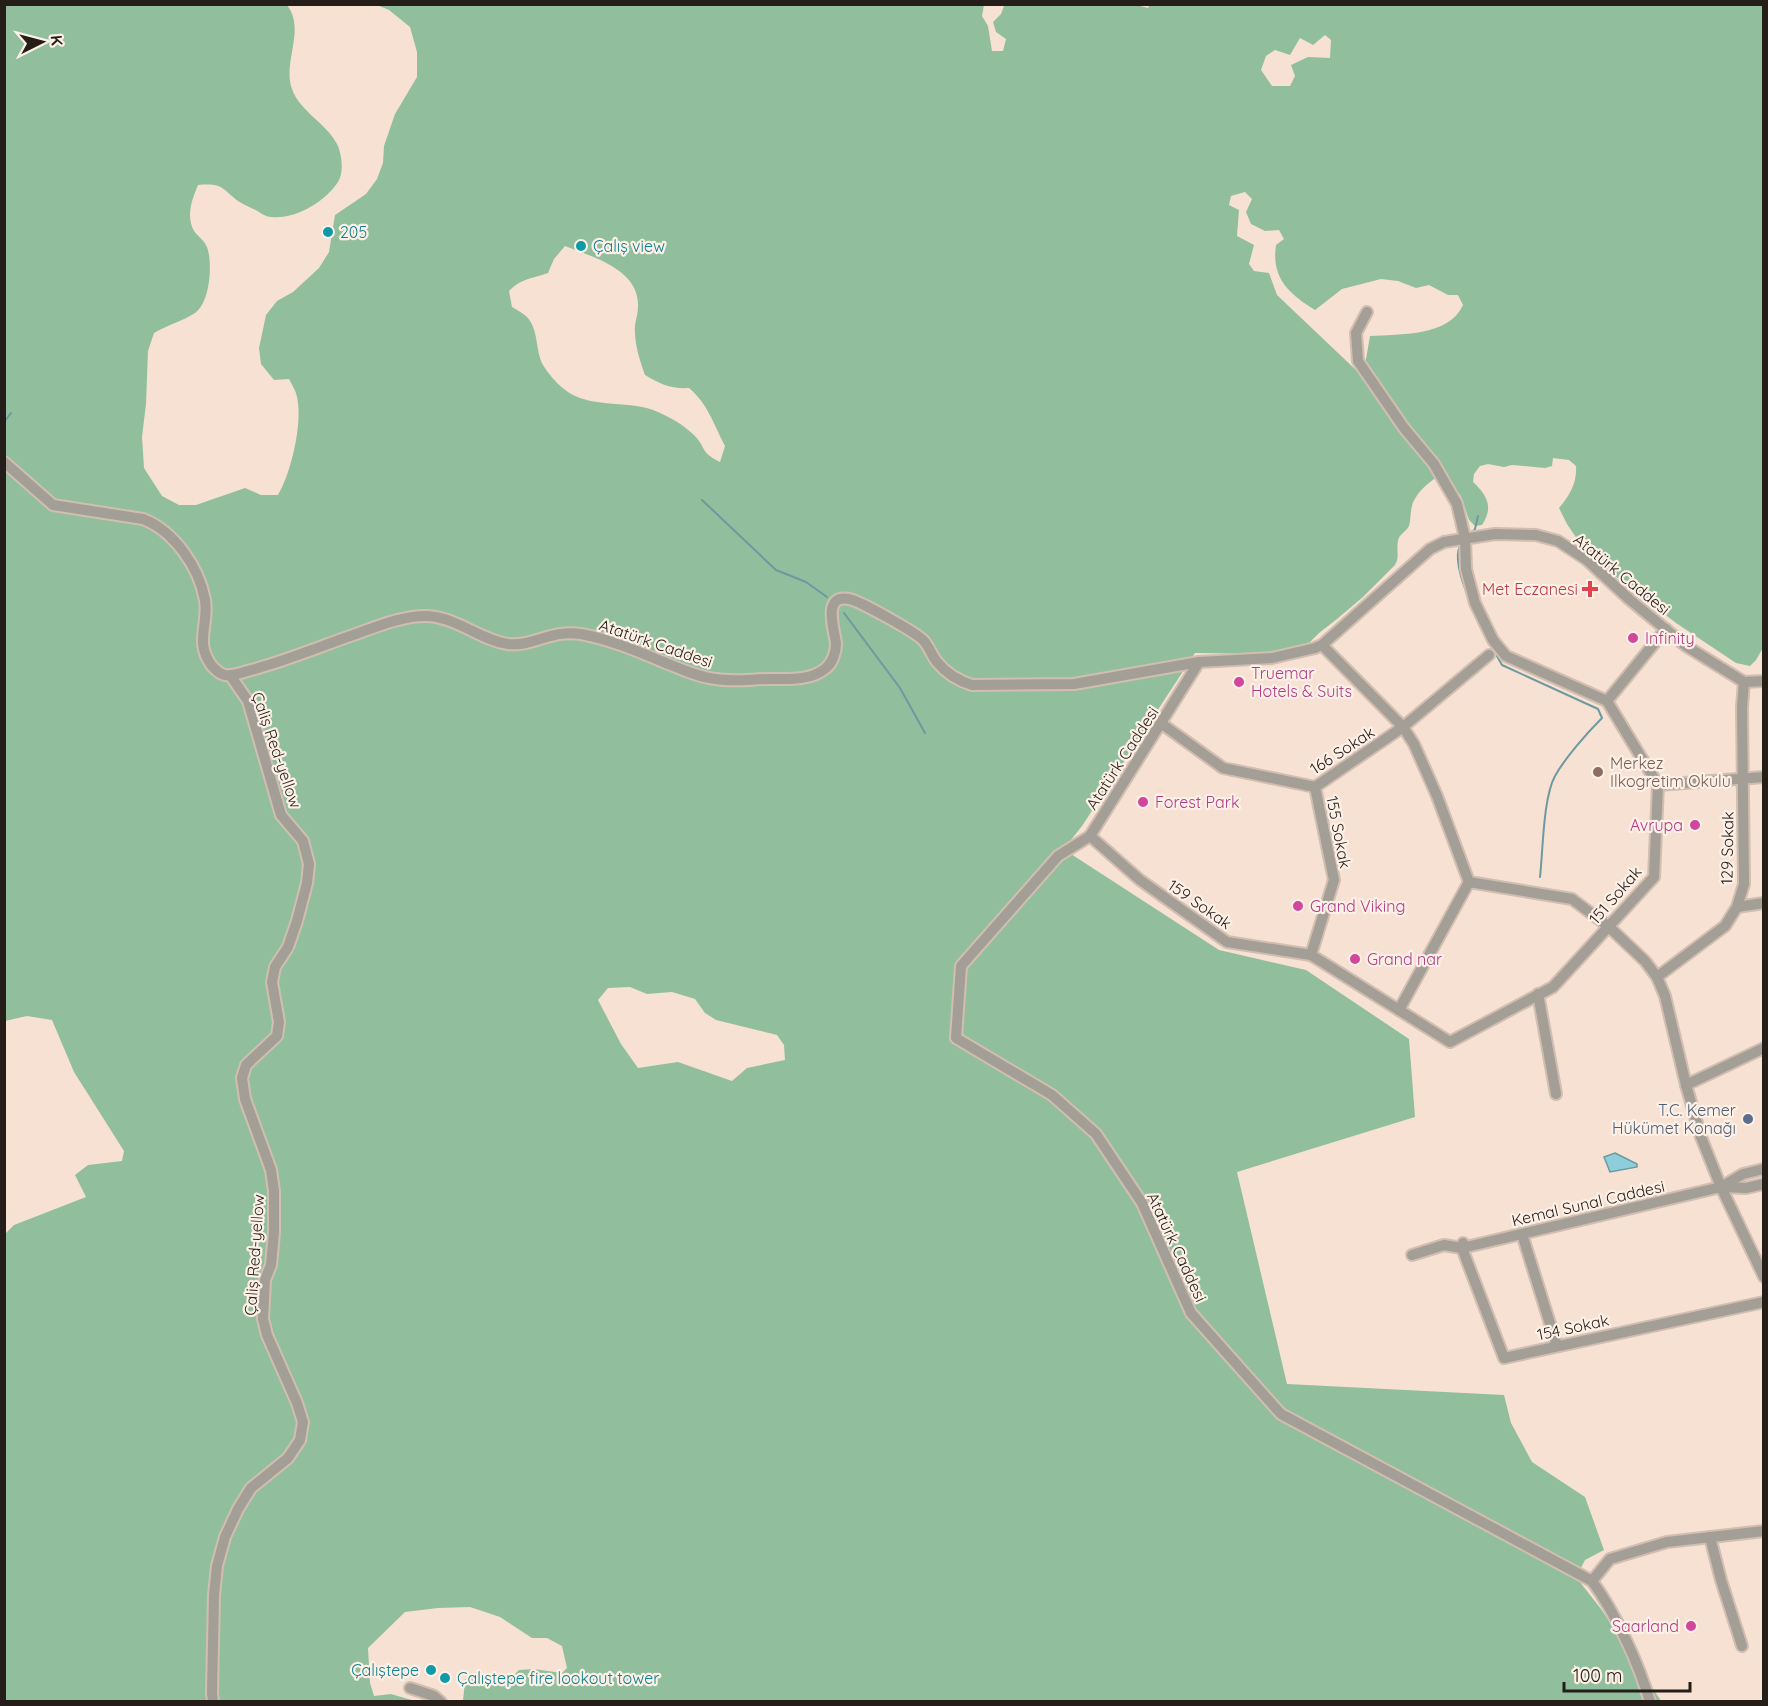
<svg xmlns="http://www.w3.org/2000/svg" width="1768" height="1706" font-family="Quicksand,sans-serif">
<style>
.forest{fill:#91bf9d;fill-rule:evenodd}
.water{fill:#8cceda;stroke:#6d99a0;stroke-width:1.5}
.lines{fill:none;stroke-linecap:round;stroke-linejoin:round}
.stream{stroke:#6d99a0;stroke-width:2}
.minor-casing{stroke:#d1beb1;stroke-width:14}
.minor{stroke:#a39f96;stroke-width:10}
.culture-dot{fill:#0f9aa8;stroke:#fdf0e7;stroke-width:2}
.health-dot{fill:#e0444e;stroke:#fdf0e7;stroke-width:2}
.hotel-dot{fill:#d1479c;stroke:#fdf0e7;stroke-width:2}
.education-dot{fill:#8d6e63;stroke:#fdf0e7;stroke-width:2}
.service-dot{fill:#5c6f8a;stroke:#fdf0e7;stroke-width:2}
.labels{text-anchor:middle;stroke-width:4.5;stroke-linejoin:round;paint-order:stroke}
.culture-label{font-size:16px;fill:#0d838f;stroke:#fdf0e7;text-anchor:start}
.street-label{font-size:16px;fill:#251d18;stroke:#fdf0e7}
.health-label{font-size:16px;fill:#be3a42;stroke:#fdf0e7;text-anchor:end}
.hotel-label{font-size:16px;fill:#b23c85;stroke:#fdf0e7;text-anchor:start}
.education-label{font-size:16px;fill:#785e54;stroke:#fdf0e7;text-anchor:start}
.service-label{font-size:16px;fill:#4e5e75;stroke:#fdf0e7;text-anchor:end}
</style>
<rect width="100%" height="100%" fill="#f7e1d2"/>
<path class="forest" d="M286 4C307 28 282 62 292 89 300 112 328 124 338 146 342 157 344 172 338 182 326 201 295 220 271 217 267 217 262 214 259 212 252 208 244 205 238 201 221 188 223 183 198 185 194 195 190 204 190 216 191 236 202 235 207 247 213 263 210 303 195 313 183 321 167 325 154 333L148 351 146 404 142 437 144 468 162 496 179 505H196L245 488 261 495H278C291 473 303 423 297 397 296 391 292 385 289 379L274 380 261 364 259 348 266 315 277 301 293 292 319 268 329 252 335 215 366 194 377 179 383 163 384 146 395 114 417 77V52L410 27 389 10 377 5H984L982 16 988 26 992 51H1003L1006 39 996 32 993 22 1001 14 1004 6 1003 5 1133 4 1148 8 1150 4 1763 5 1764 646 1756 660 1750 666 1736 663 1676 623 1588 555 1567 524 1559 508C1570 495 1577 483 1576 466L1569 460 1553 458 1552 466 1545 468 1512 465 1504 467 1488 464 1480 466 1474 474 1473 482C1487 495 1494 507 1482 525L1475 526 1469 520 1461 496 1441 475C1429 481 1415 494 1412 506 1410 513 1411 519 1409 526 1406 532 1399 534 1398 541 1396 550 1400 557 1395 565L1363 597 1337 619 1319 633 1306 646 1268 654 1195 653 1082 826 1067 845 1071 854 1219 950 1306 970 1409 1039 1415 1117 1237 1172 1287 1384 1504 1395 1511 1423 1532 1462 1585 1497 1604 1550 1585 1560 1576 1577 1601 1609 1661 1701H463L465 1680 469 1675C492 1675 501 1690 519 1670L534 1669 562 1673 567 1668 562 1646 547 1638H532L500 1617 470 1607 438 1608 405 1612 368 1648 370 1683 374 1696 391 1694 415 1701 5 1702V1234L14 1225 86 1197 75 1175 88 1165 122 1161 124 1151 74 1072 52 1020 27 1016 5 1021V5ZM1325 35 1331 40 1330 58 1308 57 1291 65 1295 76 1290 86H1272L1261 70 1266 56 1275 50 1290 55 1300 38 1313 45ZM1245 192 1252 199 1246 212 1251 224 1265 231 1279 230 1284 239 1276 245C1271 278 1289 294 1315 310L1342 289 1381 279 1398 281 1416 288 1429 285 1448 295H1458L1463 305C1449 337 1399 334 1370 336L1366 359 1357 371 1277 295 1269 273 1254 271 1249 264 1254 245 1237 236 1239 210 1229 205 1231 196ZM565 246C592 257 640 269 638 307 638 313 636 319 635 325 634 343 639 358 645 375 660 384 671 389 689 388 708 404 714 425 725 446L720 462C701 453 706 448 695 436 683 424 668 416 653 410 625 400 588 409 564 389 557 384 547 372 543 365 535 350 539 330 527 317 523 313 517 310 512 307L509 291C522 278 531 279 548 273L554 259ZM630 987 647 994 672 992 695 999 705 1013 716 1020 777 1035 784 1045 785 1060 747 1068 732 1081 678 1062 638 1068 621 1044 598 1000 608 988Z"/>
<path class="water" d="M1615 1153 1637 1164V1167L1610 1172 1604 1157Z"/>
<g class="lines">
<g class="stream">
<path d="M4 422 11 413"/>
<path d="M702 500 776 570 806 582 827 597"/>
<path d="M1472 533 1475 529 1478 516"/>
<path d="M1460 546C1453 560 1464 587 1470 601"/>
<path d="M844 613 900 688 925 733"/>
<path d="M1492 647 1502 665 1598 709 1602 718C1587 733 1565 758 1555 776 1543 798 1543 851 1540 877"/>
</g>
<g class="minor-casing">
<g id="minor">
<path d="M4 462 53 505 143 519C174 531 199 567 205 600 209 626 194 642 212 666 216 670 219 674 225 675 232 677 243 672 251 670 286 661 321 646 356 634 378 626 405 615 428 616 458 618 480 640 508 644 533 647 551 629 581 634 608 639 635 650 661 661 679 668 697 677 716 679 733 682 752 679 770 679 788 679 811 681 826 668 832 663 836 653 836 644 835 631 821 594 849 599 860 601 915 632 923 640 929 646 932 656 937 662 946 673 959 681 972 685L1074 684 1199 662 1272 658 1315 648 1322 645 1430 549 1444 542 1495 534 1536 535 1558 541 1587 560 1629 599 1686 646 1744 682 1764 681"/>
<path d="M1322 645 1403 727 1414 744 1437 796 1469 882 1572 899 1608 926 1645 961 1657 977 1665 996 1686 1085 1701 1137 1721 1187 1764 1277"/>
<path d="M1199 662 1090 836 1058 856 961 966 956 1038 1052 1095 1096 1134 1142 1203 1191 1313 1281 1414 1592 1581"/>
<path d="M1607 701 1666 629"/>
<path d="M1162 724 1223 768 1315 787 1403 727 1489 655"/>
<path d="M1658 785 1764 777"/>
<path d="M1315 787 1334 880 1311 955 1450 1042 1553 987 1654 877 1658 785 1607 701 1506 656 1493 640 1475 603 1466 569 1465 538 1457 504 1434 464 1404 428 1358 361 1356 333 1367 312"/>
<path d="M1090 836 1140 880 1227 942 1311 955"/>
<path d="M1737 907 1764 903"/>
<path d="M1657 977 1725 926 1737 907 1744 884 1742 707 1744 682"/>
<path d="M1538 994 1556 1094"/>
<path d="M1399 1010 1469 882"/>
<path d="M1686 1085 1764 1048"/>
<path d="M1764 1184 1746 1188 1721 1187 1462 1248 1504 1358 1764 1302"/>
<path d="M1721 1187 1743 1174 1764 1169"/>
<path d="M1522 1234 1557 1346"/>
<path d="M1412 1255 1444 1245 1462 1248 1463 1243"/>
<path d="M1710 1537 1721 1580 1742 1646"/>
<path d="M410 1688 434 1696 441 1702"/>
<path d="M213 1702 212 1693 214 1595 217 1566 225 1537 238 1509 251 1488 288 1458 300 1440 303 1422 297 1403 267 1335 263 1319 265 1280 271 1265 274 1232V1191L271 1170 245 1099 242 1078 246 1065 277 1036 279 1022 272 982 275 967 288 947 297 921 307 883 309 864 303 841 281 815 248 701 230 675"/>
<path d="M1650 1702C1639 1664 1615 1612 1592 1581L1610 1559 1667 1542 1764 1531"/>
</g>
</g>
<use href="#minor" class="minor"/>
</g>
<g class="culture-dot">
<circle cx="328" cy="232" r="6"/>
<circle cx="581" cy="246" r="6"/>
<circle cx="431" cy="1670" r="6"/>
<circle cx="445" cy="1678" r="6"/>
</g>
<path class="health-dot" d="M1587 580h6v6h6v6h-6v6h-6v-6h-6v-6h6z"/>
<g class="hotel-dot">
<circle cx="1633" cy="638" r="6"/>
<circle cx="1239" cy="682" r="6"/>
<circle cx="1143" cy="802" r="6"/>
<circle cx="1695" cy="825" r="6"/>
<circle cx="1298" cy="906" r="6"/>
<circle cx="1355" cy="959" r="6"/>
<circle cx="1691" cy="1626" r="6"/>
</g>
<circle class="education-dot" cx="1598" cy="772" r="6"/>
<circle class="service-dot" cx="1748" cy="1119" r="6"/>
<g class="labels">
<g class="culture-label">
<text x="340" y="238">205</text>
<text x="593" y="252">Çalış view</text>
<text x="419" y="1676" text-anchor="end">Çalıştepe</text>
<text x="457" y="1684">Çalıştepe fire lookout tower</text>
</g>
<g class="street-label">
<text transform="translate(1622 574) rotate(39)" y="6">Atatürk Caddesi</text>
<text transform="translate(656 643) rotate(19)" y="6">Atatürk Caddesi</text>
<text transform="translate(277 750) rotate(71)" y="6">Çaliş Red-yellow</text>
<text transform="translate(1342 750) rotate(-33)" y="6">166 Sokak</text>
<text transform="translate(1122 758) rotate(-57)" y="6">Atatürk Caddesi</text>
<text transform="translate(1339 832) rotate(79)" y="6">155 Sokak</text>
<text transform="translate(1727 848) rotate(-89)" y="6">129 Sokak</text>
<text transform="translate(1615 895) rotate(-49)" y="6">151 Sokak</text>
<text transform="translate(1200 904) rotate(35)" y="6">159 Sokak</text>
<text transform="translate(1588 1203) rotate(-13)" y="6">Kemal Sunal Caddesi</text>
<text transform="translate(1177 1247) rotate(65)" y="6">Atatürk Caddesi</text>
<text transform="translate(254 1255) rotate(-86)" y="6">Çaliş Red-yellow</text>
<text transform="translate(1573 1327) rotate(-12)" y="6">154 Sokak</text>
</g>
<g class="health-label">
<text x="1578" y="595">Met Eczanesi</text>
</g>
<g class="hotel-label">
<text x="1645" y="644">Infinity</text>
<text x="1251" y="679">Truemar<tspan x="1251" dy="18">Hotels &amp; Suits</tspan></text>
<text x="1155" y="808">Forest Park</text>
<text x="1683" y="831" text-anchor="end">Avrupa</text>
<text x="1310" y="912">Grand Viking</text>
<text x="1367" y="965">Grand nar</text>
<text x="1679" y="1632" text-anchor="end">Saarland</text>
</g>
<g class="education-label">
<text x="1610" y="769">Merkez<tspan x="1610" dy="18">Ilkogretim Okulu</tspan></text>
</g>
<g class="service-label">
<text x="1736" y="1116">T.C. Kemer<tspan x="1736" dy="18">Hükümet Konağı</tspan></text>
</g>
</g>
<rect width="1768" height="1706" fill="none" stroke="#251d18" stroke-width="12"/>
<g transform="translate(42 42) rotate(84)" stroke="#fdf0e7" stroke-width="4.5" paint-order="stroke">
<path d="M0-4.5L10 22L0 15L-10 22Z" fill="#251d18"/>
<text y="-9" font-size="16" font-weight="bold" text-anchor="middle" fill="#251d18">K</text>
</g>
<path d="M1564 1682v9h126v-9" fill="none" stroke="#251d18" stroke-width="3"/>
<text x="1573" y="1682" font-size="18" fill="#251d18" stroke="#fdf0e7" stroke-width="4.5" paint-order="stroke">100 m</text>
</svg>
